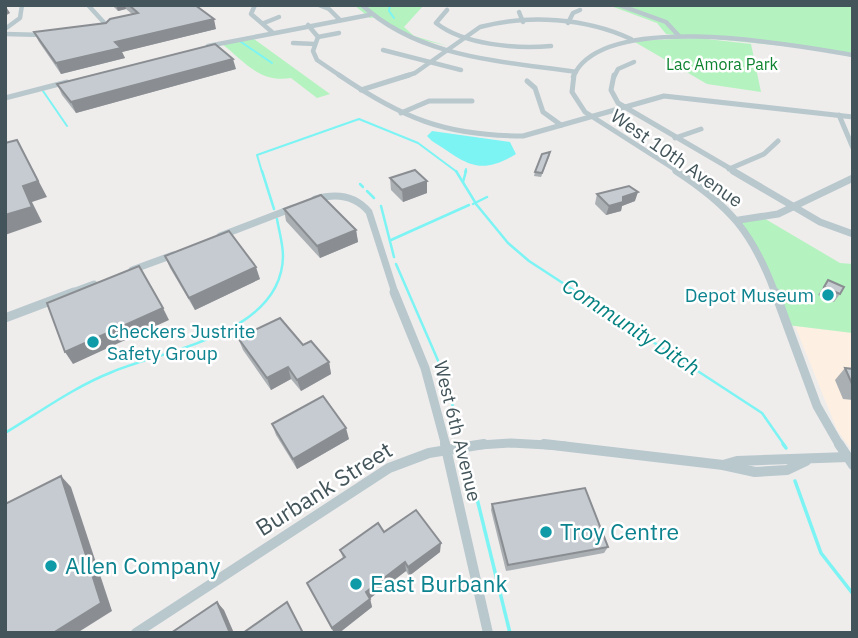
<svg xmlns="http://www.w3.org/2000/svg" width="858" height="638" font-family="'IBM Plex Sans',sans-serif">
<style>
.commercial{fill:#fdefe1}
.green{fill:#b4f3bf}
.water{fill:#7cf4f4}
.lines{fill:none;stroke-linecap:round;stroke-linejoin:round}
.stream-far2{stroke:#7cf4f4;stroke-width:2}
.stream-far1{stroke:#7cf4f4;stroke-width:2.5}
.stream{stroke:#7cf4f4;stroke-width:3.5}
.minor-far4{stroke:#b8c8cd;stroke-width:4.5}
.minor-far3{stroke:#b8c8cd;stroke-width:5}
.minor-far2{stroke:#b8c8cd;stroke-width:7}
.minor-far1{stroke:#b8c8cd;stroke-width:9}
.minor{stroke:#b8c8cd;stroke-width:10}
.wall{fill:#a9afb3}
.shaded-wall{fill:#8a8e92}
.building{fill:#c5cbd0;stroke:#8a8e92;stroke-width:2}
.culture-dot{fill:#0f9aa8;stroke:#fff;stroke-width:2.5}
.labels{text-anchor:middle;stroke-width:5;stroke-linejoin:round;paint-order:stroke}
.far-park-label{font-size:16px;fill:#0d832f;stroke:#fff}
.street-label{font-size:19px;fill:#43555b;stroke:#fff}
.culture-label{font-size:19px;fill:#0d838f;stroke:#fff;text-anchor:end}
.water-label{font-size:21px;font-style:italic;fill:#058181;stroke:#fff}
.near-street-label{font-size:23px;fill:#43555b;stroke:#fff}
.near-culture-label{font-size:23px;fill:#0d838f;stroke:#fff;text-anchor:start}
</style>
<rect width="100%" height="100%" fill="#efecec"/>
<path class="commercial" d="M795 326 853 333V452L837 430Z"/>
<g class="green">
<path d="M354 5H424L404 27 414 36 448 46 402 35 377 17 370 18Z"/>
<path d="M608 5H853L852 53 666 34 657 23Z"/>
<path d="M250 36 330 94 317 98 291 78C259 83 245 62 221 43Z"/>
<path d="M698 38 751 44 761 92 707 84 633 41Z"/>
<path d="M762 217 840 263 853 264V333L787 325 761 254 739 220Z"/>
</g>
<path class="water" d="M432 131 510 142 516 154C477 178 464 161 432 141L427 136Z"/>
<g class="lines">
<g class="stream-far2">
<path d="M390 5 389 11 394 18"/>
<path d="M241 42 272 63"/>
<path d="M43 91 67 126"/>
<path d="M262 172 257 155 359 119 418 143 457 172"/>
<path d="M465 172 466 169"/>
</g>
<g class="stream-far1">
<path d="M262 171 274 209"/>
<path d="M456 171 475 202"/>
<path d="M463 182 466 171"/>
<path d="M360 184 363 187"/>
<path d="M367 191 374 198"/>
<path d="M473 204 487 197"/>
<path d="M476 204 508 243 529 261 762 413 785 446"/>
<path d="M381 206 394 257"/>
<path d="M391 240 469 205"/>
<path d="M396 264 443 372"/>
<path d="M446 382 460 432"/>
<path d="M5 433C40 412 74 387 112 372 167 349 282 334 283 256 283 244 279 231 277 219"/>
</g>
<g class="stream">
<path d="M783 444 786 448"/>
<path d="M468 462 510 633"/>
<path d="M795 481 821 553 853 594"/>
</g>
<g class="minor-far4">
<path d="M88 5 109 28"/>
<path d="M255 5 251 14 272 32"/>
<path d="M319 5 329 9 340 20"/>
<path d="M362 5C419 58 502 61 576 72"/>
<path d="M619 5 666 22 679 36"/>
<path d="M447 10 436 23C464 45 516 49 551 46"/>
<path d="M519 12 523 22"/>
<path d="M264 23 279 17"/>
<path d="M568 23 573 13 580 10"/>
<path d="M308 25 318 37 313 51 317 60 342 77"/>
<path d="M5 29 20 18 22 5"/>
<path d="M5 34 44 35"/>
<path d="M318 37 339 33"/>
<path d="M293 43 315 44"/>
<path d="M208 46 369 15"/>
<path d="M383 50 461 70"/>
<path d="M403 77 415 73 480 27C528 14 586 18 631 39"/>
<path d="M573 77C602 9 795 45 853 55"/>
<path d="M614 77 618 69 634 62"/>
</g>
<g class="minor-far3">
<path d="M339 75C402 118 445 136 523 136L664 96 853 117"/>
<path d="M574 75 572 92 585 112 679 172"/>
<path d="M614 75 611 90 618 103 736 172"/>
<path d="M527 81 535 88 543 112 561 125"/>
<path d="M361 90 409 75"/>
<path d="M5 98 67 82"/>
<path d="M401 113 429 101H472"/>
<path d="M839 115 853 148"/>
<path d="M675 138 701 129"/>
<path d="M729 169 764 154 778 141"/>
</g>
<g class="minor-far2">
<path d="M676 171C730 206 753 233 775 293"/>
<path d="M733 171 820 222 853 234"/>
<path d="M315 199C336 193 355 195 369 212L395 293"/>
<path d="M739 220 778 214 853 178"/>
<path d="M220 236 293 208"/>
<path d="M132 270 173 255"/>
<path d="M70 293 94 284"/>
</g>
<g class="minor-far1">
<path d="M394 292 425 368 446 446"/>
<path d="M775 292 817 406 840 446"/>
<path d="M5 318 74 292"/>
<path d="M464 446 511 443 565 446"/>
</g>
<g class="minor">
<path d="M445 444 488 633"/>
<path d="M544 444 723 465 755 472 787 470 806 461"/>
<path d="M839 444 853 465"/>
<path d="M723 465 737 461 848 457"/>
<path d="M136 633 389 468 429 453 484 444"/>
</g>
</g>
<g class="wall">
<path d="M112 5H195L216 29 122 52 125 58 61 74 39 42 34 32 106 23 132 14 126 9 118 11Z"/>
<path d="M236 69 76 113 62 95 57 84Z"/>
<path d="M550 155 541 177 534 176 535 172Z"/>
<path d="M390 178 427 181V193L403 202 391 190Z"/>
<path d="M597 194 635 201 622 206 621 211 606 215 595 204Z"/>
<path d="M284 209 356 230 358 242 320 258 286 221Z"/>
<path d="M165 256 260 279 195 310 170 268Z"/>
<path d="M828 280 840 294 834 302 818 295Z"/>
<path d="M238 338 303 345 329 362 331 374 301 391 291 379 271 390 243 350Z"/>
<path d="M845 368 853 369V400L843 399 835 380Z"/>
<path d="M272 424 349 439 297 469 276 435Z"/>
<path d="M492 504 608 547 604 553 506 571 491 510Z"/>
<path d="M384 532 440 552 409 576 406 571 370 598 372 607 339 633H334L307 583 343 558 340 550Z"/>
</g>
<g class="shaded-wall">
<path d="M5 5 10 13 5 16Z"/>
<path d="M116 5H125L126 9 118 11Z"/>
<path d="M214 19 216 29 122 52 125 58 61 74 56 63 115 42Z"/>
<path d="M233 59 236 69 76 113 71 102Z"/>
<path d="M17 140 47 197 32 202 42 222 5 235V215L23 186Z"/>
<path d="M427 181V193L403 202 402 190Z"/>
<path d="M638 192 635 201 622 206 621 211 606 215 609 206 623 197Z"/>
<path d="M356 230 358 242 320 258 317 246Z"/>
<path d="M256 267 260 279 195 310 189 298Z"/>
<path d="M163 308 169 320 73 364 65 352Z"/>
<path d="M329 362 331 374 301 391 297 380Z"/>
<path d="M288 367 291 379 271 390 267 378Z"/>
<path d="M346 428 349 439 297 469 293 459Z"/>
<path d="M61 476 71 487 112 611 77 633H53Z"/>
<path d="M441 543 440 552 409 576 408 567Z"/>
<path d="M405 562 406 571 368 600 366 592Z"/>
<path d="M370 599 372 607 339 633H334L332 628Z"/>
<path d="M217 602 224 610 234 633H230Z"/>
</g>
<g class="building">
<path d="M129 5H195L214 19 115 42 121 48 56 63 34 32 106 23 110 19 138 13Z"/>
<path d="M215 44 233 59 71 102 57 84Z"/>
<path d="M17 140 38 181 23 186 32 207 5 215V143Z"/>
<path d="M550 152 542 173 535 172 542 154Z"/>
<path d="M415 170 427 181 402 190 390 178Z"/>
<path d="M629 186 638 192 623 197V202L609 206 597 194Z"/>
<path d="M321 195 356 230 317 246 284 209Z"/>
<path d="M229 231 256 267 189 298 165 256Z"/>
<path d="M139 266 163 308 65 352 47 303Z"/>
<path d="M828 280 844 287 840 294 824 287Z"/>
<path d="M280 318 303 345 311 341 329 362 297 380 288 367 267 378 238 338Z"/>
<path d="M845 368 853 369V386Z"/>
<path d="M323 396 346 428 293 459 272 424Z"/>
<path d="M61 476 101 603 53 633H5V504Z"/>
<path d="M585 488 608 547 508 565 492 504Z"/>
<path d="M416 510 441 543 408 567 405 562 366 592 370 599 332 628 307 583 345 557 340 550 378 523 384 532Z"/>
<path d="M217 602 230 633H171Z"/>
<path d="M287 602 303 633H243Z"/>
</g>
<g class="culture-dot">
<circle cx="828" cy="295" r="7"/>
<circle cx="93" cy="342" r="7"/>
<circle cx="546" cy="532" r="7"/>
<circle cx="51" cy="566" r="7"/>
<circle cx="356" cy="584" r="7"/>
</g>
<g class="labels">
<g class="far-park-label">
<text x="722" y="70">Lac Amora Park</text>
</g>
<g class="street-label">
<text transform="translate(677 158) rotate(35)" y="7">West 10th Avenue</text>
<text transform="translate(458 431) rotate(76)" y="7">West 6th Avenue</text>
</g>
<g class="culture-label">
<text x="814" y="302">Depot Museum</text>
<text x="107" y="338" text-anchor="start">Checkers Justrite<tspan x="107" dy="22">Safety Group</tspan></text>
</g>
<g class="water-label">
<text transform="translate(631 327) rotate(33)" y="7">Community Ditch</text>
</g>
<g class="near-street-label">
<text transform="translate(324 489) rotate(-32)" y="8">Burbank Street</text>
</g>
<g class="near-culture-label">
<text x="560" y="540">Troy Centre</text>
<text x="65" y="574">Allen Company</text>
<text x="370" y="592">East Burbank</text>
</g>
</g>
<rect width="858" height="638" fill="none" stroke="#43555b" stroke-width="14"/>
</svg>
